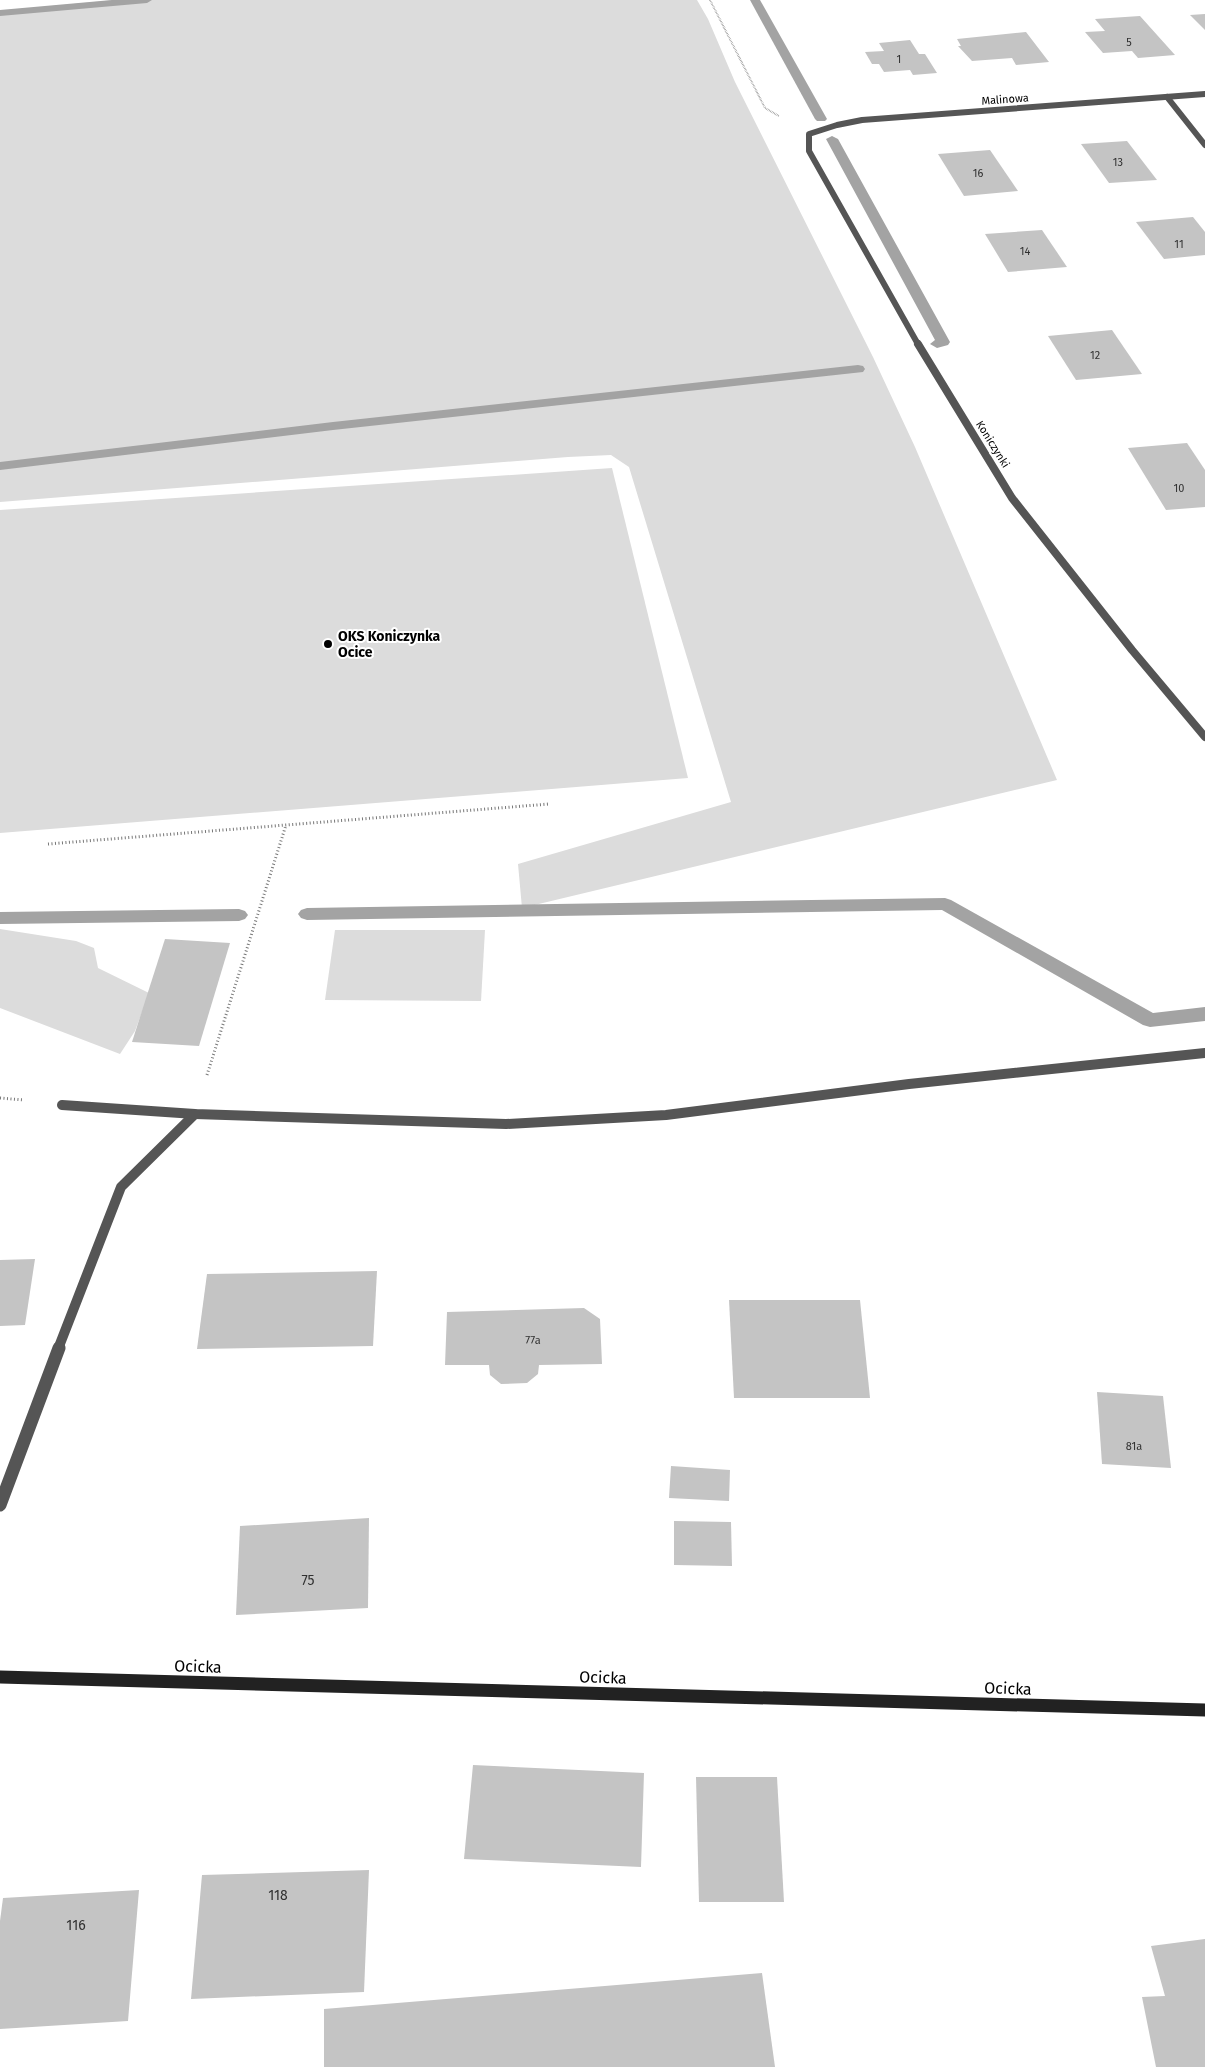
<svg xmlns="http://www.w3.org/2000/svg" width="1205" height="2067" font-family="'Fira Sans',sans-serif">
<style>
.green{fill:#dcdcdc}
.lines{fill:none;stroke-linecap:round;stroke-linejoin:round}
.stream{fill:#a3a3a3;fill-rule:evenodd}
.building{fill:#c4c4c4}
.path-far1{stroke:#777;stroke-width:2;stroke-dasharray:0.5 1;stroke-linecap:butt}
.path{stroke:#777;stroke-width:3;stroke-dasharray:1 2.5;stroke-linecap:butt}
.street-far3{stroke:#555;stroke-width:6}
.street-far2{stroke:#555;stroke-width:8}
.street-far1{stroke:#555;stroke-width:10}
.street{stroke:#555;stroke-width:13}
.secondary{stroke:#222;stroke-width:13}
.poi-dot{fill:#000;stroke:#fff;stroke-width:2}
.labels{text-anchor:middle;stroke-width:4;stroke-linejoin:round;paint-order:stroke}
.number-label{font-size:11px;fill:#313131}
.far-street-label{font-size:11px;fill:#000;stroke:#fff}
.poi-label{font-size:14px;font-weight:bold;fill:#000;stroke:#fff;text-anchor:start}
.near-number-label{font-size:14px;fill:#313131}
.near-street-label{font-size:16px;fill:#000;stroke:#fff}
</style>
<rect width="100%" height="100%" fill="#fff"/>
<g class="green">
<path d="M115 0H697L708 19 735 82 873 357 915 447 1057 780 522 908 518 864 731 802 629 467 611 455 568 457 0 502V11Z"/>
<path d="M612 468 688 778 0 833V510Z"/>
<path d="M0 929 76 941 94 948 98 968 149 993 135 1031 120 1054 0 1008Z"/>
<path d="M335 930H485L481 1001 325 1000Z"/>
</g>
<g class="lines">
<g class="stream">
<path d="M112 0H152L147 3 0 16V10Z"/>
<path d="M750 0H760L827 119 825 121H817L815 119Z"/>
<path d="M832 136 838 139 950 342 948 345 937 348 930 344 935 340 826 139Z"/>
<path d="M858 365 863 366 865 369 863 372 333 430 0 470V462L333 422Z"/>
<path d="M945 898 951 900 1153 1013 1205 1007V1021L1150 1027 1143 1025 942 910 307 920 301 918 298 914 301 910 307 908Z"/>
<path d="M239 909 245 911 248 915 245 919 239 921 0 924V912Z"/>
</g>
</g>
<g class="building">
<path d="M1205 14V30L1190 15Z"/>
<path d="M1140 16 1175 55 1138 58 1132 51 1103 53 1085 32 1105 31 1095 19Z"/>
<path d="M1026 32 1049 62 1016 65 1012 58 972 61 958 46H961L957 39Z"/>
<path d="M910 40 919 54H925L937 73 913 75 910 70 884 72 879 64H872L865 52 884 51 879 43Z"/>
<path d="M1127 141 1157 180 1109 183 1081 144Z"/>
<path d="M990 150 1018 191 964 196 938 154Z"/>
<path d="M1193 217 1205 232V255L1164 259 1136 222Z"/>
<path d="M1042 230 1067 267 1008 272 985 234Z"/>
<path d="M1112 330 1142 374 1076 380 1048 336Z"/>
<path d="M1187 443 1205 470V507L1166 510 1128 448Z"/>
<path d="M165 939 230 943 199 1046 132 1042Z"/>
<path d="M35 1259 25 1325 0 1326V1260Z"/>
<path d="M377 1271 373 1346 197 1349 207 1274Z"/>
<path d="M729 1300H860L870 1398H734Z"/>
<path d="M584 1308 600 1319 602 1364 539 1365 538 1374 527 1383 501 1384 490 1375 489 1365H445L447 1312Z"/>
<path d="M1097 1392 1163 1396 1171 1468 1102 1464Z"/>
<path d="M671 1466 730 1470 729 1501 669 1498Z"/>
<path d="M369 1518 368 1608 236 1615 240 1526Z"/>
<path d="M674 1521 731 1522 732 1566 674 1565Z"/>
<path d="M473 1765 644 1773 641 1867 464 1859Z"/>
<path d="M696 1777H777L784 1902H699Z"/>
<path d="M369 1870 364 1992 191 1999 202 1875Z"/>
<path d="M139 1890 128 2021 0 2029V1921L3 1898Z"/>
<path d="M1205 1939V2067H1156L1142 1997 1165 1996 1151 1946Z"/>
<path d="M762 1973 775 2067H324V2009Z"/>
</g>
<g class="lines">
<path class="path-far1" d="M710 0 765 108 779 116"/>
<g class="path">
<path d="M48 844 549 804"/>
<path d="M207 1075 286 825"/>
<path d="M0 1098 24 1100"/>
</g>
<g class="street-far3">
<path d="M1167 97 1205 145"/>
<path d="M919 346 809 151V134L837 125 862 120 1205 94"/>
</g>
<path class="street-far2" d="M918 344 1012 498 1132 650 1205 737"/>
<g class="street-far1">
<path d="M62 1105 195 1114 506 1124 666 1115 909 1084 1205 1053"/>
<path d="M58 1349 121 1187 195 1114"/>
</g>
<path class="street" d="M0 1505 59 1348"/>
<path class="secondary" d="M0 1677 1205 1710"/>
</g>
<circle class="poi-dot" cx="328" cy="644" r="5"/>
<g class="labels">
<g class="number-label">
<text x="1129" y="46">5</text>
<text x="899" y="63">1</text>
<text x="1118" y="166">13</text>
<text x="978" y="177">16</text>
<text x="1179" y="248">11</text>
<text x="1025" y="255">14</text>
<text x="1095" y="359">12</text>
<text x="1179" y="492">10</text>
<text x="533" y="1344">77a</text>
<text x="1134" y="1450">81a</text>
</g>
<g class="far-street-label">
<text transform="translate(1005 99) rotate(-4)" y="4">Malinowa</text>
<text transform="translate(993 444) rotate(58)" y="4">Koniczynki</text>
</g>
<g class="poi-label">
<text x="338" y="641">OKS Koniczynka<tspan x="338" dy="16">Ocice</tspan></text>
</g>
<g class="near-number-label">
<text x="308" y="1585">75</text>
<text x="278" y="1900">118</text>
<text x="76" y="1930">116</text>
</g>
<g class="near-street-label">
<text transform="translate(198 1666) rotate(2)" y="6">Ocicka</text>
<text transform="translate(603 1677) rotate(2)" y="6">Ocicka</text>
<text transform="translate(1008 1688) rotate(2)" y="6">Ocicka</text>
</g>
</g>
</svg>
